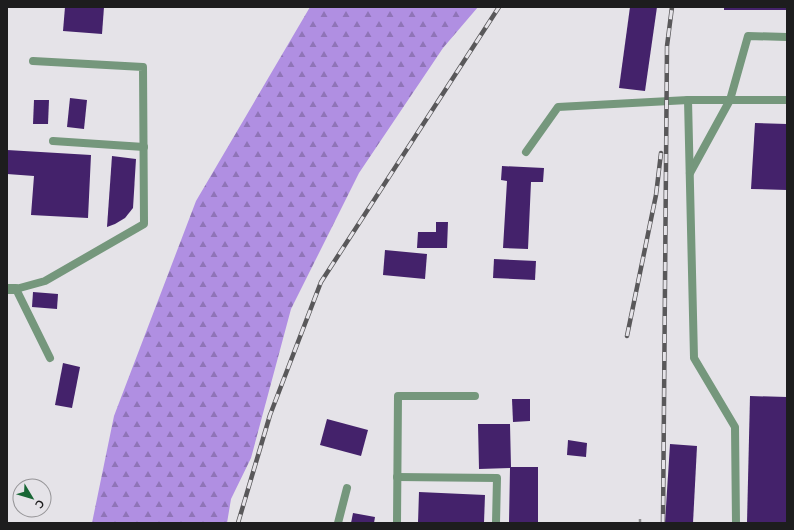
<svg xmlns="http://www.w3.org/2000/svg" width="794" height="530" font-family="'Nunito Sans',sans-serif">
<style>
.forest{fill:url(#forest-firs)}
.building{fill:#44226b}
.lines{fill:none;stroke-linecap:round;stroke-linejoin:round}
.path{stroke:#8d8c8f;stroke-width:2.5;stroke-dasharray:4 2;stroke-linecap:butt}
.lane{stroke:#75977c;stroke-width:8}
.street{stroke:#75977c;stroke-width:10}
.rail-casing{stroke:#59585a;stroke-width:4.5}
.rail{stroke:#e5e3e8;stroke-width:3;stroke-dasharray:9;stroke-linecap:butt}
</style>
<defs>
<pattern id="forest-firs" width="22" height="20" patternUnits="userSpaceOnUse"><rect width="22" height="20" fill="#b08fe2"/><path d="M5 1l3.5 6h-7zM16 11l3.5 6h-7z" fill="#8f74b7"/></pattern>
</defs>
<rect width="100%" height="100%" fill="#e5e3e8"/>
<path class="forest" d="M310 7H478L443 48 359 173 291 309 251 458 231 499 227 523H92L114 416 196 201Z"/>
<g class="building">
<path d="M65 7H104L102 34 63 31Z"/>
<path d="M630 7H657L645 91 619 88Z"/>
<rect x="724" y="7" width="63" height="3"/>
<path d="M70 98 87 100 84 129 67 127Z"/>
<path d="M34 100H49L48 124H33Z"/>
<path d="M755 123 787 124V190L751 189Z"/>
<path d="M7 150 91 155 88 218 31 215 34 176 7 174Z"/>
<path d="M112 156 136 159 133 208 125 218 115 224 107 227Z"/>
<path d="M502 166 544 168 543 182H531L528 249 503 248 507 181 501 180Z"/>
<path d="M436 222H448L447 248H417L418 232H436Z"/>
<path d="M385 250 427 254 425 279 383 275Z"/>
<path d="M494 259 536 261 535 280 493 278Z"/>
<path d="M33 292 58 294 57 309 32 307Z"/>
<path d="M63 363 80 367 72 408 55 405Z"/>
<path d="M750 396 787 397V523H747Z"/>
<path d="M512 399H530V421L513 422Z"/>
<path d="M327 419 368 430 361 456 320 445Z"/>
<path d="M478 424H510L511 467H538V523H509L510 468 479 469Z"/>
<path d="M568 440 587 443 586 457 567 455Z"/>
<path d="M670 444 697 446 693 523H665Z"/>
<path d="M419 492 485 495 484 523H418Z"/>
<path d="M353 513 375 517 374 523H351Z"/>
</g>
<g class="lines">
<path class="path" d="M640 519V523"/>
<g class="lane">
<path d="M33 61 143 67 144 224 45 281 16 289 50 358"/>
<path d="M53 141 144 147"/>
<path d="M526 152 558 107 688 100"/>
<path d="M690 173 730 100 748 36 787 37"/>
<path d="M397 477 497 478 496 523"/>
<path d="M338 523 347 488"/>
<path d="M397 523 398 396H475"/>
<path d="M736 523 735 427 694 358 688 100H787"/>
</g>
<path class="street" d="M7 289H16"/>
<g class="rail-casing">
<g id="rail">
<path d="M627 336 656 195 661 153"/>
<path d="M238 523 270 415 321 282 499 7"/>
<path d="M663 523 667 46 672 7"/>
</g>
</g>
<use href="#rail" class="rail"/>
</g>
<rect width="794" height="530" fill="none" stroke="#1d1d1e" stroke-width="16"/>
<g transform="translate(32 498) rotate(128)"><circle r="19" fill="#e5e3e8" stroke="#959497"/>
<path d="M0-3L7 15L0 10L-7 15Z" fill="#186635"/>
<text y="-6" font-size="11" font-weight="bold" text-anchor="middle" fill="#1d1d1e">С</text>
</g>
</svg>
